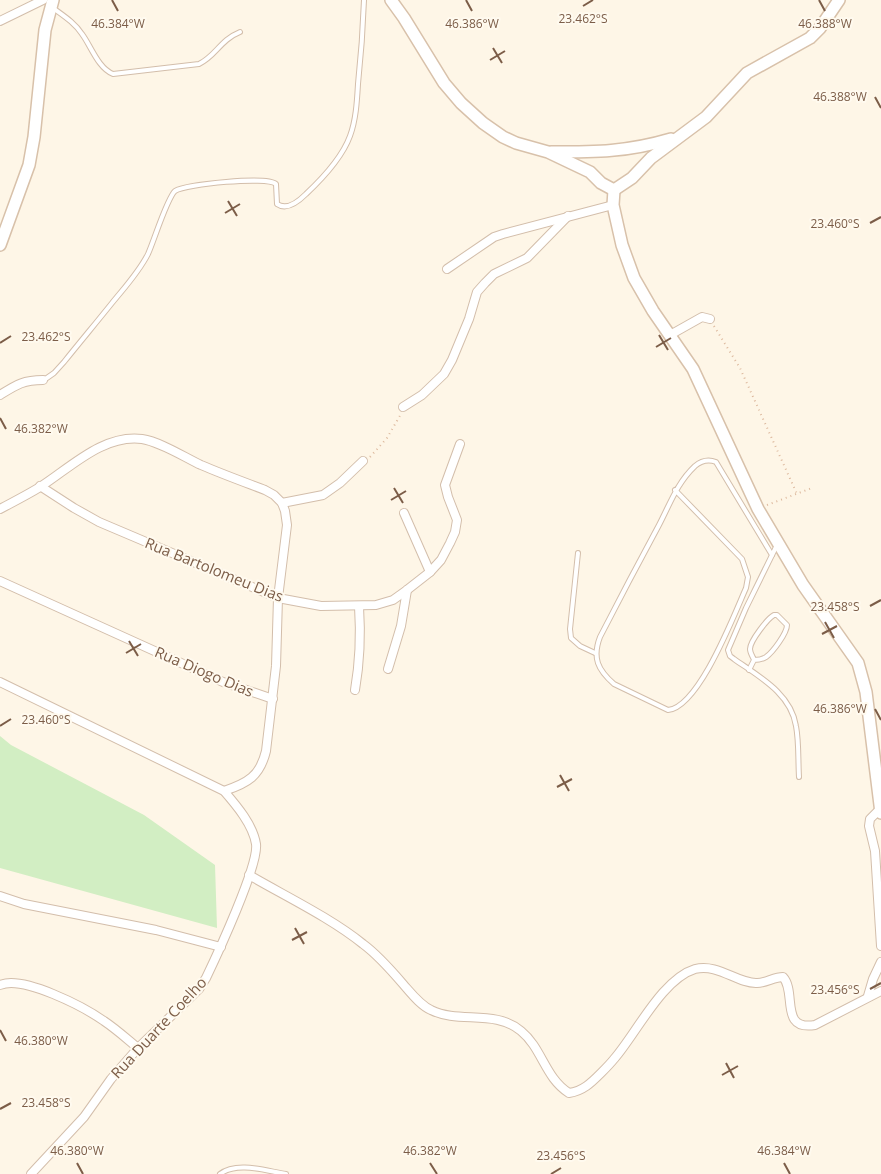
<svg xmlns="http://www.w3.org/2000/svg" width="881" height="1174" font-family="'Open Sans',sans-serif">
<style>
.green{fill:#d2eec3}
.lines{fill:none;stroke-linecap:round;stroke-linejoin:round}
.lane-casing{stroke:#d3beab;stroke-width:6}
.street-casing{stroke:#d3beab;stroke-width:10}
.secondary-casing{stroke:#d8c1aa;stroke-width:14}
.path{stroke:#ddb99e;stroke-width:2;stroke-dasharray:1 4;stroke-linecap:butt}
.lane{stroke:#fff;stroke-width:4}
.street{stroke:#fff;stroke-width:8}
.secondary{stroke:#fff;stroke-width:11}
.ticks{fill:none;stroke:#7c5d48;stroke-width:2}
.labels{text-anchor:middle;stroke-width:4;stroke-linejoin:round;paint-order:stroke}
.street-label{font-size:15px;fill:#7c5d48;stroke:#fffaef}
.ticks-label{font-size:12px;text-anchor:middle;fill:#7c5d48;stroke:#fffaef;stroke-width:4;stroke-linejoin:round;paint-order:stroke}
</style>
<rect width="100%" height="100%" fill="#fef6e7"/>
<path class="green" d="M0 736 11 745 144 815 215 865 217 928 0 868Z"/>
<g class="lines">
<g class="lane-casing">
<g id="lane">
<path d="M53 8C64 16 75 23 82 34 91 46 98 68 113 74L199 64C216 56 220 40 240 32"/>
<path d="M44 380 54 373 64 362C80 342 96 323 112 303 125 287 139 272 148 254 154 241 167 198 175 191 186 184 267 176 276 184L277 204C287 211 299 201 306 194 323 178 342 158 350 136 356 120 357 101 358 84 361 56 363 28 364 0"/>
<path d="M675 490 742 559 748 577 746 588C734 615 699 707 668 710L614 684C598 670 592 658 600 637 619 600 639 562 659 525 670 504 677 483 695 466 701 461 708 459 716 462L772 555"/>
<path d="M777 545 746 608 728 650 730 656 734 659C758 676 791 693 796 726 799 742 798 760 799 777"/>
<path d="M578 553 570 629 571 638 580 646 595 653"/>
<path d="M749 670 754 660C759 660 763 659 766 657 773 652 787 633 787 625L777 615H774C768 618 750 641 750 649 750 653 753 657 754 660"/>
<path d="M220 1174C237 1161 266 1171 286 1174"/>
</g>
</g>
<g class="street-casing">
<g id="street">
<path d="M0 21 43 0"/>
<path d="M447 269 494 237 503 234 613 205"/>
<path d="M670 335 702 317 710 319"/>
<path d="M0 395C16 385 23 380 43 380"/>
<path d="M403 407 422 395 444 374 452 360 469 319 477 292 485 283 494 274 527 258 568 216"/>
<path d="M40 486 74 508 99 522 278 598 321 606 376 605 393 600 407 590 430 572 441 560 450 543 455 532 457 520 448 497 445 485 460 444"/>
<path d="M282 503 323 495 340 483 363 461"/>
<path d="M0 509C13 502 27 495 40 487 70 468 103 434 142 439 161 442 184 457 201 465 222 474 244 482 265 490L274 495 282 503 285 511 287 525 278 598 276 666 266 751C260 776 248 783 224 791"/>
<path d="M404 513 430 572"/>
<path d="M0 581 223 682 273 699"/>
<path d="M388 669 401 626 407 590"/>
<path d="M0 682 224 791C237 806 253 825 256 844 259 865 217 955 206 978L199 989 138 1048 111 1079 84 1117 31 1174"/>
<path d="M355 690C360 661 361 636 359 606"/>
<path d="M880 809 870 819 869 826 875 851 881 946"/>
<path d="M249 875C285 896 331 918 363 944 378 955 391 970 403 984 411 993 420 1005 431 1010 459 1024 495 1009 521 1031 542 1048 545 1078 569 1093 583 1091 591 1083 601 1073 605 1069 610 1064 614 1059 636 1034 662 979 695 969 718 963 738 984 757 983 766 983 774 977 783 977 797 992 779 1031 815 1025L881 991"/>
<path d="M0 896 24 904 156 930 221 947"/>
<path d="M0 985C23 975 84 1007 104 1021 116 1029 127 1039 138 1048"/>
<path d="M868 996 873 979 881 962"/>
</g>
</g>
<g class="secondary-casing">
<g id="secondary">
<path d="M391 0 404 18 444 83 461 103 483 123 503 137 516 143 548 152 590 172 601 183 614 190"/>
<path d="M551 152C596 152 627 152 671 139"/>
<path d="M614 190 613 205 622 245 634 278 653 311 693 369 758 509 803 585 858 663 866 692 881 813"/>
<path d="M614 190 632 178 651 158 706 117 747 73 810 38 820 28 839 0"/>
<path d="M0 245 29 165 34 137 45 30 53 0"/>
</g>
</g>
<g class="path">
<path d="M714 326 740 368 797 494"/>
<path d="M370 457 387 438 401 414"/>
<path d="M767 505 812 488"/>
</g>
<use href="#lane" class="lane"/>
<use href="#street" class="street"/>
<use href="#secondary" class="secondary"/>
</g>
<path class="ticks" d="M112 0 118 11M466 0 472 11M819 0 825 11M583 6 593 0M493 48 502 63M490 60 505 51M875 97 881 108M228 201 237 216M225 213 240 204M870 223 881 217M659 335 668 350M0 343 11 336M656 347 671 338M0 418 6 429M394 488 403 503M391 500 406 491M870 606 881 600M825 622 834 638M822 634 837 626M129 641 138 656M126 653 141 644M875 709 881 720M0 726 11 719M560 775 569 791M557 787 572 779M295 928 304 944M292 940 307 932M870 989 881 983M0 1030 6 1041M726 1063 734 1078M722 1075 738 1066M0 1109 11 1103M77 1163 83 1174M430 1163 437 1174M784 1163 790 1174M551 1174 561 1168"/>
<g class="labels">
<g class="street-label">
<text transform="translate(214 570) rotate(22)" y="5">Rua Bartolomeu Dias</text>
<text transform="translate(204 672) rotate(23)" y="5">Rua Diogo Dias</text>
<text transform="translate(159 1028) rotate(-47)" y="5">Rua Duarte Coelho</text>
</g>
</g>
<g class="ticks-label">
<text x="583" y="23">23.462°S</text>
<text x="118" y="28">46.384°W</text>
<text x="472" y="28">46.386°W</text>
<text x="825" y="28">46.388°W</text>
<text x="840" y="101">46.388°W</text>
<text x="835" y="228">23.460°S</text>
<text x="46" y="341">23.462°S</text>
<text x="41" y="433">46.382°W</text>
<text x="835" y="611">23.458°S</text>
<text x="840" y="713">46.386°W</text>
<text x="46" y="724">23.460°S</text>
<text x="835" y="994">23.456°S</text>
<text x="41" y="1045">46.380°W</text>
<text x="46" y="1107">23.458°S</text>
<text x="77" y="1155">46.380°W</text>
<text x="430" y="1155">46.382°W</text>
<text x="784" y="1155">46.384°W</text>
<text x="561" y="1160">23.456°S</text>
</g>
</svg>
